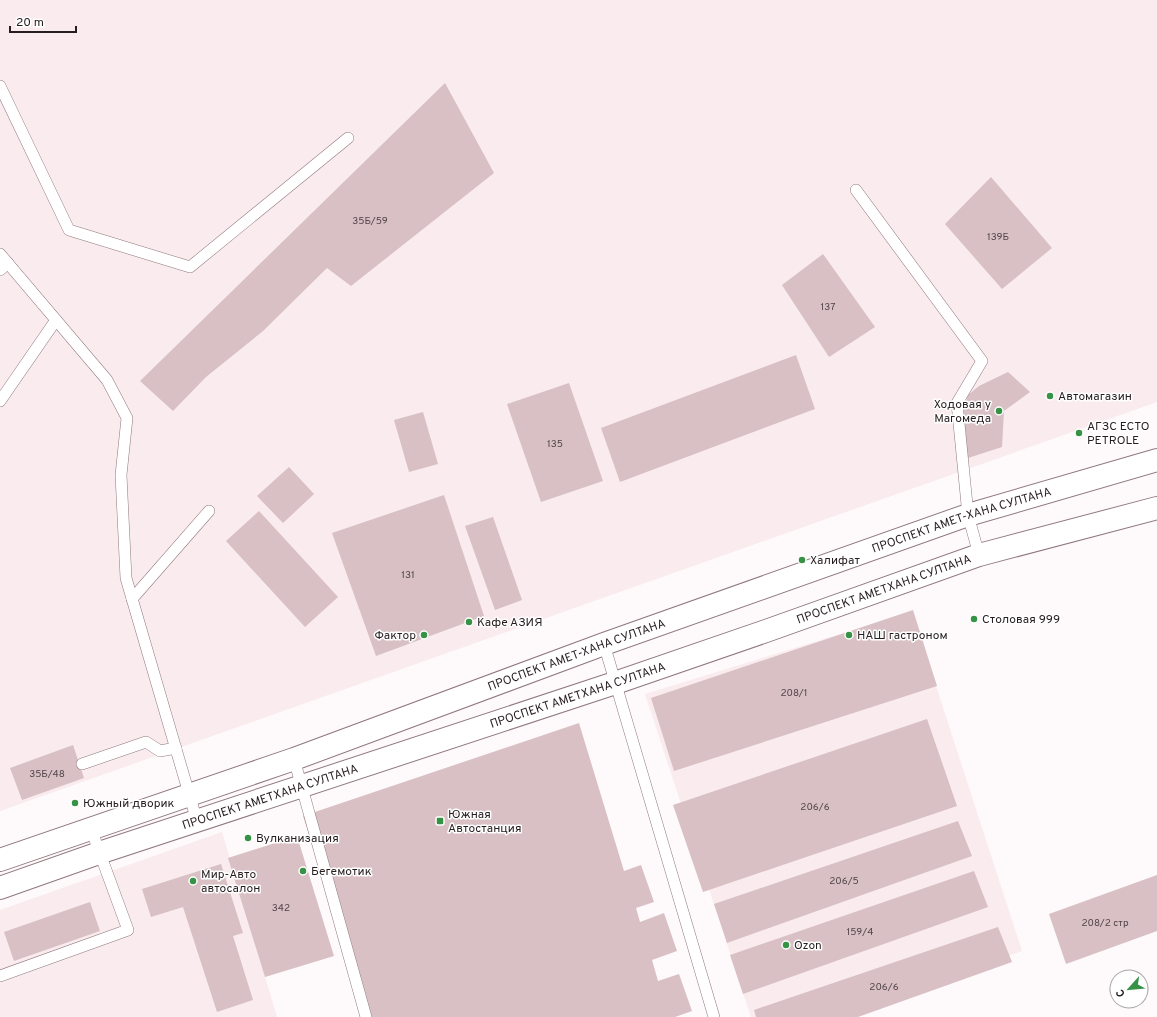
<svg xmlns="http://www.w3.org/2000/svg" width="1157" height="1017" font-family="Overpass,sans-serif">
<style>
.built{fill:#f9ebee}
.building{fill:#d8c0c4}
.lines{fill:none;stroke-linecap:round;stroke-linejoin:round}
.lane-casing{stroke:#90797e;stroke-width:12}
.primary-casing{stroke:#90797e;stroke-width:24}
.lane{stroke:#fff;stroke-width:11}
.primary{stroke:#fff;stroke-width:22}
.poi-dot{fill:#369346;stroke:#fff;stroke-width:1.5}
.labels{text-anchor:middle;stroke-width:3;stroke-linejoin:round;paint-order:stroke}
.number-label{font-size:10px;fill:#524648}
.poi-label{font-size:12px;fill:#261d1f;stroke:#fff;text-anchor:start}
.street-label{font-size:12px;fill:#261d1f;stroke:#fff}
</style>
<rect width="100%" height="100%" fill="#fef9fa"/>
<g class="built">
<path d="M0 0H1157V402L0 811Z"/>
<path d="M912 612 1022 951 832 1017H751L645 694Z"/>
<path d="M222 832 277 1017H0V910Z"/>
</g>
<g class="building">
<path d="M445 83 494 173 351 286 327 268 263 331 206 377 173 411 140 381Z"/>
<path d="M991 177 1052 248 1002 289 945 224Z"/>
<path d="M823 254 875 327 829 357 782 285Z"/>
<path d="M796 355 815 409 620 482 601 428Z"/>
<path d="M1008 372 1030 392 1004 411 1002 447 968 458 962 432 963 412 968 395 979 386Z"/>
<path d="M569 383 603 481 541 502 507 404Z"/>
<path d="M423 412 438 464 409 472 394 420Z"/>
<path d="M289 467 314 494 283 523 257 496Z"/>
<path d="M444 495 484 616 376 656 332 533Z"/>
<path d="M259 511 338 597 305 627 226 541Z"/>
<path d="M493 517 522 600 495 610 465 526Z"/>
<path d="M913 610 937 686 674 771 651 698Z"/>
<path d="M927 719 957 806 703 892 673 805Z"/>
<path d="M579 723 624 871 641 865 654 902 636 908 640 922 664 913 677 951 652 960 658 981 679 974 692 1011 675 1017H370L303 816Z"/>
<path d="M73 745 84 778 22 800 10 768Z"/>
<path d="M958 821 972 856 727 943 714 904Z"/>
<path d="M297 836 334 956 265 977 228 858Z"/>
<path d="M221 864 243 933 233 936 253 1000 217 1012 183 907 151 917 142 889Z"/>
<path d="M974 871 988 907 743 994 730 955Z"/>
<path d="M1157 875V931L1066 964 1049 914Z"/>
<path d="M90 902 100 931 14 961 4 932Z"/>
<path d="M998 927 1012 962 858 1017H756L754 1010Z"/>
</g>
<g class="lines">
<g class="lane-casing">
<g id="lane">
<path d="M0 86 69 230 190 267 348 138"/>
<path d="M856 190 982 361 957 403 968 515 979 555"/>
<path d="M0 254 107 380 127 418 121 475 126 578 197 821"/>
<path d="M0 270 8 263"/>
<path d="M0 401 56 320"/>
<path d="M132 599 209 511"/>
<path d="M604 644 714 1017"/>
<path d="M294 759 366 1017"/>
<path d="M82 764 146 742 160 751 176 748"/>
<path d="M0 976 128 930 91 829"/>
</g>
</g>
<g class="primary-casing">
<g id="primary">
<path id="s1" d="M0 860 294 759 604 644 968 515 1157 460"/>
<path id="s2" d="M0 888 99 853 615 683 766 631 979 555 1157 508"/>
</g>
</g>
<use href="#lane" class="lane"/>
<use href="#primary" class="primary"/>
</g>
<g class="poi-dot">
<circle cx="1050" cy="396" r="4"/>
<circle cx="999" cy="411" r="4"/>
<circle cx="1079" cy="433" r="4"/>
<circle cx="802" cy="560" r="4"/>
<circle cx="974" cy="619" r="4"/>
<circle cx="469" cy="622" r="4"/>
<circle cx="424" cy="635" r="4"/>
<circle cx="849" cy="635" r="4"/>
<circle cx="75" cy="803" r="4"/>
<rect x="436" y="817" width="8" height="8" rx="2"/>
<circle cx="248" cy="838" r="4"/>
<circle cx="303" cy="871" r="4"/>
<circle cx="193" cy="881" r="4"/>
<circle cx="786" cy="945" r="4"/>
</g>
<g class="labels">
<g class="number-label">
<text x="370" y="224">35Б/59</text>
<text x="998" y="240">139Б</text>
<text x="828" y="310">137</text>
<text x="555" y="447">135</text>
<text x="408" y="578">131</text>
<text x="794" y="696">208/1</text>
<text x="47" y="777">35Б/48</text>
<text x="815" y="810">206/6</text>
<text x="844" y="884">206/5</text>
<text x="281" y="911">342</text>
<text x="1105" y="926">208/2 стр</text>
<text x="860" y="935">159/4</text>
<text x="884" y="990">206/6</text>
</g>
<g class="poi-label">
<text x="1058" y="400">Автомагазин</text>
<text x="991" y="408" text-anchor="end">Ходовая у<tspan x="991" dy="14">Магомеда</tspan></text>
<text x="1087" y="430">АГЗС ECTO<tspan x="1087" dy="14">PETROLE</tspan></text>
<text x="810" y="564">Халифат</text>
<text x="982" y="623">Столовая 999</text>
<text x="477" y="626">Кафе АЗИЯ</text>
<text x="416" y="639" text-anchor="end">Фактор</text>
<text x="857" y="639">НАШ гастроном</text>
<text x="83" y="807">Южный дворик</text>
<text x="448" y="818">Южная<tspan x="448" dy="14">Автостанция</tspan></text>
<text x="256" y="842">Вулканизация</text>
<text x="311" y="875">Бегемотик</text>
<text x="201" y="878">Мир-Авто<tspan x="201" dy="14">автосалон</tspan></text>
<text x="794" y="949">Ozon</text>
</g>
<g class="street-label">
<text dy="4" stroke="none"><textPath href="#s1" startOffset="1020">ПРОСПЕКТ АМЕТ-ХАНА СУЛТАНА</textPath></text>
<text dy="4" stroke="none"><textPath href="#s2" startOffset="933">ПРОСПЕКТ АМЕТХАНА СУЛТАНА</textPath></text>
<text dy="4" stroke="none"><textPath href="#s1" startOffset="612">ПРОСПЕКТ АМЕТ-ХАНА СУЛТАНА</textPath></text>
<text dy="4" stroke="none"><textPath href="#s2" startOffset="609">ПРОСПЕКТ АМЕТХАНА СУЛТАНА</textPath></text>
<text dy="4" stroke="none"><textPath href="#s2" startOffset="285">ПРОСПЕКТ АМЕТХАНА СУЛТАНА</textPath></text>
</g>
</g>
<g transform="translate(1129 989) rotate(243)"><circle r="19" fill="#ffffff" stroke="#a8a5a5"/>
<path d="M0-3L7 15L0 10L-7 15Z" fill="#369346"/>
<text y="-6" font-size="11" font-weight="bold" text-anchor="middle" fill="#261d1f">С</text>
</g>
<path d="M10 26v6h66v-6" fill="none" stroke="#261d1f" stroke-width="2"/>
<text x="16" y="26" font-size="12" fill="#261d1f" stroke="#ffffff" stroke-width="3" paint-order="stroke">20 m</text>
</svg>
